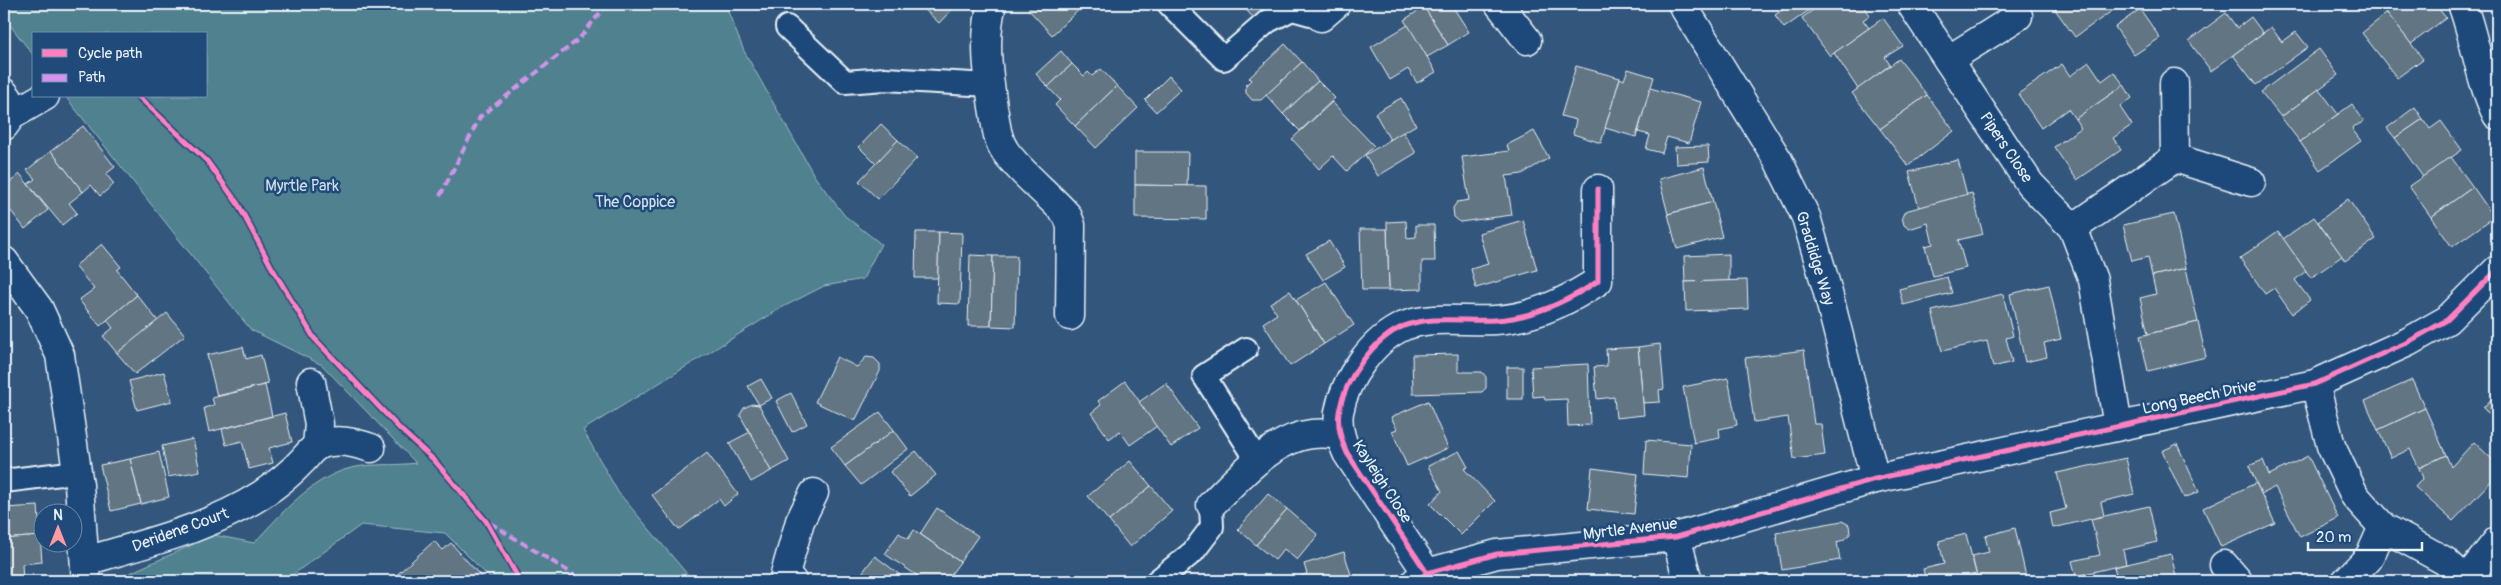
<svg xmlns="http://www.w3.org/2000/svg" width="2501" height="585" font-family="Pangolin,sans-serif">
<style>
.green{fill:#4f828e;stroke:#9cbac3}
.building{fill:#627482;stroke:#e8f1f8}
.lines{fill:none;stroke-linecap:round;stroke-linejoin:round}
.service-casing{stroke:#e8f1f8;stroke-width:26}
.minor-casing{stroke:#e8f1f8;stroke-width:31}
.service{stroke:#1f4a7a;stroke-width:22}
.minor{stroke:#1f4a7a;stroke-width:28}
.quiet{stroke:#d193ec;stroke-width:4;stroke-dasharray:8 4;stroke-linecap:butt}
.cycleway-casing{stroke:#1f4a7a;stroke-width:8}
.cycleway{stroke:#ff80c0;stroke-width:5}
.labels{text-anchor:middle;stroke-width:5;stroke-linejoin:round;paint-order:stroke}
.street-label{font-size:16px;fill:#e8f1f8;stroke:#1f4a7a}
.park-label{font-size:16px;fill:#d1e0e8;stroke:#1f4a7a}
</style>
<rect width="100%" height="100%" fill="#33577c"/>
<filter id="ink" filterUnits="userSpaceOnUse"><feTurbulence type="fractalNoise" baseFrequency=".02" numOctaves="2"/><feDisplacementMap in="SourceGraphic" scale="10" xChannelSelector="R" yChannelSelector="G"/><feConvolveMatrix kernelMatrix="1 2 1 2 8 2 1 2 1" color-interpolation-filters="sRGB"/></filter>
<g filter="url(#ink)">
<path class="green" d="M4 4H725L744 51 815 177 845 216 881 244 863 279 824 286 783 307 583 430 618 492 693 581H493L445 533 361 525 284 581H112L214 535 254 543C281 514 311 478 351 468 372 463 395 466 416 463L322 365 251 330 65 96H206V34H34V56L9 24 8 31H4Z"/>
<g class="building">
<path d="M924 4H957L939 23 921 6Z"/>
<path d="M1034 4H1085L1052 35 1028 9Z"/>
<path d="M1241 4H1271L1273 6 1256 21Z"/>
<path d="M1430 4H1451L1469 32 1448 45 1424 7Z"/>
<path d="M1791 4H1818L1784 28 1775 15Z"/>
<path d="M1821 4H1862L1870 15 1863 20 1869 28 1830 56 1802 18Z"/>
<path d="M2051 4H2113L2116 8 2075 37Z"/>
<path d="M2380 4H2435L2446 18 2411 44Z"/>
<path d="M1424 7 1448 45 1427 57 1404 20Z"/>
<path d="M2140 9 2160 38 2134 55 2115 27Z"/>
<path d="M2226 13 2237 28 2251 17 2263 33 2211 71 2189 41Z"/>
<path d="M2387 13 2423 59 2397 78 2362 33Z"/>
<path d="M1883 18 1903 46 1885 57 1890 65 1858 89 1834 53Z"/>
<path d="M1408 25 1436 72 1417 83 1408 69 1390 80 1371 47Z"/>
<path d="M2271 27 2282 42 2296 32 2308 47 2256 85 2233 55Z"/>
<path d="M1285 44 1302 62 1261 100H1252L1246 93V85L1251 80 1249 78Z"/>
<path d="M2319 49 2338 75 2281 117 2261 92Z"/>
<path d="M1061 51 1072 64 1048 87 1036 74Z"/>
<path d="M1899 59 1927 95 1880 129 1852 93Z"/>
<path d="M1302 62 1318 81 1283 114 1266 95Z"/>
<path d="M2089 62 2102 81 2114 72 2124 85 2075 119 2068 109 2041 128 2018 94 2062 64 2070 76Z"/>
<path d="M1072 64 1084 76 1088 72 1092 76 1101 69 1117 86 1075 126 1055 105 1060 100 1048 87Z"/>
<path d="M1576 66 1620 78 1601 143 1573 134 1576 120 1561 116Z"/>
<path d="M1628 69 1654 77 1636 137 1605 128 1620 78 1624 80Z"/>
<path d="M1169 76 1181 89 1156 112 1145 100Z"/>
<path d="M1318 81 1335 98 1300 131 1283 114Z"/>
<path d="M2124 85 2132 98 2120 107 2132 125 2113 138 2121 150 2077 180 2054 147 2081 128 2075 119Z"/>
<path d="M1117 86 1138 108 1096 148 1075 126Z"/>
<path d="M1650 88 1701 102 1689 143 1667 137 1662 153 1646 149 1650 135 1638 132Z"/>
<path d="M2319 89 2338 114 2300 142 2281 117Z"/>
<path d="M1927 95 1954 131 1908 166 1880 129Z"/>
<path d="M1401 98 1416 125 1390 140 1375 113Z"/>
<path d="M1332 102 1374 146 1347 171 1333 156 1319 169 1292 139Z"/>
<path d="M2352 104 2364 121 2352 129 2361 141 2320 170 2300 142Z"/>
<path d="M2415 107 2423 119 2395 138 2387 128Z"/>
<path d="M2423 119 2430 129 2441 121 2462 150 2423 177 2395 138Z"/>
<path d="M881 124 898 140 876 164 859 147Z"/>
<path d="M83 126 115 167 106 174 114 184 100 196 91 185 83 192 51 151Z"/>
<path d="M1534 131 1549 158 1522 174 1506 176 1512 215 1460 222 1454 217 1453 208 1457 202 1469 200 1462 157 1509 151 1507 145Z"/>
<path d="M1403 132 1416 153 1378 176 1365 155Z"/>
<path d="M898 140 917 158 878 199 859 181Z"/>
<path d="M1708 146 1709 162 1676 164 1675 147Z"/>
<path d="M51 151 83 192 69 203 77 213 62 225 28 184 35 179 27 170Z"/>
<path d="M1135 152H1188L1187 186 1135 185Z"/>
<path d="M2451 157 2473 187 2431 217 2409 186Z"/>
<path d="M1958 160 1967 195 1919 208 1909 172Z"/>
<path d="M1704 167 1713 202 1668 214 1659 179Z"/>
<path d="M20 174 48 210 25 229 4 202V187Z"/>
<path d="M1135 185 1206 186V219L1135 218Z"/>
<path d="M2473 187 2494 217 2452 247 2431 217Z"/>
<path d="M1972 193 1983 234 1958 240 1966 268 1933 276 1925 246 1933 244 1928 223 1909 229 1904 225 1902 217 1905 211Z"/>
<path d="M2348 199 2376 239 2345 261 2318 222Z"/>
<path d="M1713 202 1722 237 1677 249 1668 214Z"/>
<path d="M2174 214 2186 268 2152 276 2148 257 2132 261 2123 225Z"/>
<path d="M2314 217 2342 256 2311 278 2283 239Z"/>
<path d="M1523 220 1537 270 1476 288 1471 269 1488 264 1479 233Z"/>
<path d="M1406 221 1407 238 1416 237V225H1434L1435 261H1422V289L1389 290 1387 222Z"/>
<path d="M1360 229H1387L1389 290H1362Z"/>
<path d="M2278 231 2306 271 2295 280 2310 300 2292 314 2274 288 2265 294 2240 258Z"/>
<path d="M916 232H939L938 278H915Z"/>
<path d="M939 232 962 233 960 304 937 303Z"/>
<path d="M1329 241 1345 267 1323 280 1306 254Z"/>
<path d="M102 244 121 267 117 270 137 295 100 326 79 300 94 289 75 266Z"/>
<path d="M1729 254V281L1685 282 1684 256Z"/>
<path d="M970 255 993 256 991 326H968Z"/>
<path d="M993 256H1017L1015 327 991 326Z"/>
<path d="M2186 268 2198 322 2148 334 2140 298 2156 294 2152 276Z"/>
<path d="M1947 277 1952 293 1903 305 1899 289Z"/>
<path d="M1747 280 1748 309 1686 311 1685 282Z"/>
<path d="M1326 282 1354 325 1324 344 1296 300Z"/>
<path d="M2049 285 2061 339 2044 343 2047 357 2025 362 2010 294Z"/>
<path d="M1290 291 1324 344 1290 366 1263 323 1277 314 1270 303Z"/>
<path d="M2003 294 2013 336 2006 338 2012 362 1993 367 1987 341 1942 351 1932 311Z"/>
<path d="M137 295 158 321 117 353 103 336 113 328 107 320Z"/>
<path d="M167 313 185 335 135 374 117 353Z"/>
<path d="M2198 322 2206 357 2148 371 2140 336Z"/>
<path d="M1660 344 1664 389 1659 390 1660 402 1643 403 1638 347Z"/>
<path d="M243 347 246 359 261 355 268 384 217 396 207 355Z"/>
<path d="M1638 347 1644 415 1616 418 1614 397 1597 399 1594 367 1607 366 1606 349Z"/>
<path d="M1804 350 1814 424H1821L1825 455 1794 459 1788 417 1754 422 1745 358Z"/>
<path d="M1458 354V372H1482L1486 377V388L1482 392 1413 394 1412 355Z"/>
<path d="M837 357 857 367 866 357 874 358 880 364V371L855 421 815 402Z"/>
<path d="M1588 364 1590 425 1568 426 1567 399 1545 400 1544 396 1533 397 1531 367Z"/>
<rect x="1507" y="367" width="16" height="32"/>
<path d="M164 372 172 401 137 410 129 381Z"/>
<path d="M1728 378 1737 425 1719 429 1720 438 1694 443 1683 387Z"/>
<path d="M761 379 772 398 759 405 748 386Z"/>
<path d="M2412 380 2425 408 2378 430 2365 401Z"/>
<path d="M1125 381 1157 426 1130 445 1120 431 1109 439 1091 413 1101 405 1098 401Z"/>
<path d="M1166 383 1198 428 1171 447 1139 402Z"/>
<path d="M265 385 272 416 209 432 204 408 214 405 212 398Z"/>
<path d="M791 393 807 424 792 432 776 401Z"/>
<path d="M2497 393V422L2483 408Z"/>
<path d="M1428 401 1448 448 1407 466 1392 431 1397 429 1391 417Z"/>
<path d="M752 404 759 405 789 461 771 471 740 415 744 408Z"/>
<path d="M2425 408 2446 455 2419 468 2410 449 2391 458 2378 430Z"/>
<path d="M880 412 894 430 845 466 831 447Z"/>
<path d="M285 413 292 442 269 448 273 463 249 469 242 441 226 445 222 429Z"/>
<path d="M894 430 908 449 861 485 845 466Z"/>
<path d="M750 432 771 471 751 482 729 443Z"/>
<path d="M193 439 200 471 168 477 162 446Z"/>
<path d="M1646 440 1691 444 1689 478 1644 474Z"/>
<path d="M2474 442 2497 464V475L2453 521 2415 487 2423 478 2419 468 2446 455 2451 467Z"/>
<path d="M2177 444 2199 492 2184 498 2162 451Z"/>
<path d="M916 451 936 475 910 496 890 472Z"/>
<path d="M1459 451 1468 467 1464 469 1495 501 1461 535 1430 504 1442 491 1428 466Z"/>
<path d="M159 452 169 497 141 504 130 459Z"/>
<path d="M707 453 738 494 724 506 719 499 679 530 652 495Z"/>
<path d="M2308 456 2338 518 2300 537 2275 487 2261 494 2249 466 2263 460 2269 475Z"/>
<path d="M2126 458 2134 494 2101 502 2104 516 2053 528 2050 513 2066 509 2057 473Z"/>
<path d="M130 459 141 504 111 511 100 465Z"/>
<path d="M1130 461 1151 486 1109 521 1088 496Z"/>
<path d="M1592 468 1638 474 1634 514 1588 509Z"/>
<path d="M2256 483 2275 523 2221 547 2203 508Z"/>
<path d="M1151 486 1172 511 1130 547 1109 521Z"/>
<path d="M1268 494 1287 509 1256 545 1238 529Z"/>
<path d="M38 506 40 536 4 539V508Z"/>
<path d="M2149 506 2157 542 2123 550 2126 564 2076 576 2072 561 2100 555 2091 519Z"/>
<path d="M937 508 978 536 960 562 920 534Z"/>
<path d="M1287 509 1318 535 1297 560 1284 549 1275 560 1256 545Z"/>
<path d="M1842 521 1849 525 1850 534 1843 540 1837 542 1840 560 1782 570 1776 533Z"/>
<path d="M2015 528 2027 581H1978L1972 556 1989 552 1985 536Z"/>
<path d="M914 530 960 562 946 581H925L885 554 899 533 908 539Z"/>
<path d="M1966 534 1978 581H1926L1923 569 1944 564 1939 541Z"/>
<path d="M40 536 42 562 22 564 23 580 7 581 6 567H4V539Z"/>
<path d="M434 541 443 550 451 543 485 581H390Z"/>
<path d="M1344 552 1353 581H1303L1301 576 1307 574 1304 564Z"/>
<path d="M2171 554 2177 581H2118L2114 567Z"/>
<path d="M875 556 908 581H856Z"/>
<path d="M1608 575V581H1548Z"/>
<path d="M1766 575 1798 580 1797 581H1766Z"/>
</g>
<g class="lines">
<g class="service-casing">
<g id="service">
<path d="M1169 4 1224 59 1268 21 1292 9 1321 17"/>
<path d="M787 27 845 82 885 79 989 85"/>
<path d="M1246 349 1204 376 1257 460"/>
<path d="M4 481 77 472"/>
<path d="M1157 581 1193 552 1212 527 1211 505"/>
</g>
</g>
<g class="minor-casing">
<g id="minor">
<path d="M992 4C983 38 988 72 993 107 996 123 996 137 1005 151 1020 172 1049 195 1067 215L1071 225 1070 316"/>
<path d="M1499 4 1527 40"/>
<path d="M1682 4 1778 160 1806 217 1827 289 1875 479"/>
<path d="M1911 4 2030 184 2073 228 2093 280 2118 426"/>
<path d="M2462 4C2476 41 2479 79 2497 115"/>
<path d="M1321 17 1336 4"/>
<path d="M1948 60 2018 16"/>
<path d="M2174 83 2175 158"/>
<path d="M4 93 8 98 12 115"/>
<path d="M4 126 12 115 45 96"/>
<path d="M2073 228 2175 158 2251 182"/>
<path d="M4 261 39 309 60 355 79 485 86 581"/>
<path d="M311 382 319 424 317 446"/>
<path d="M2315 384 2331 446 2355 496 2383 527 2445 561 2467 581"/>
<path d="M1211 505C1237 479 1273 438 1312 434 1321 433 1330 434 1339 434"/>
<path d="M1676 537 1688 581"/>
<path d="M86 561C145 543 208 529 261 495 276 485 290 474 302 461 307 456 312 448 319 445 336 438 354 442 371 448"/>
<path d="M2224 565 2238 581"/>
<path d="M1427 573 1347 453C1341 440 1337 426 1339 412 1345 379 1373 339 1404 326 1433 315 1465 322 1495 320 1532 318 1568 301 1598 281V189"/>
<path d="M2466 580 2497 541"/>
<path d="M792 581 785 574 800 521 814 493"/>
<path d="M1416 581 1427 573 1497 554 1676 537 1875 479 2315 384 2408 342 2447 320 2497 270"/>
<path d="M2346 581 2370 556 2383 527"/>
</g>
</g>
<use href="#service" class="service"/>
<use href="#minor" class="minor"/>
<g class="quiet">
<path d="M440 196 480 117 579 39 607 4"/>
<path d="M490 523 571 573 580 581"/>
</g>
<g class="cycleway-casing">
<g id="cycleway">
<path d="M138 96 207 161 238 204 271 266 314 338 400 429 434 460 486 521 520 581"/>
<path d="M1427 573 1347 453C1341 440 1337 426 1339 412 1345 379 1373 339 1404 326 1433 315 1465 322 1495 320 1532 318 1568 301 1598 281V189"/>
<path d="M1416 581 1427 573 1497 554 1676 537 1875 479 2315 384 2408 342 2447 320 2497 270"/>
</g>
</g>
<use href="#cycleway" class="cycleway"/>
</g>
</g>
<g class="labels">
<g class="street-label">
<text transform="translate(2007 147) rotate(56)" y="6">Pipers Close</text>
<text transform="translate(1816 258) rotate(73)" y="6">Graddidge Way</text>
<text transform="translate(2199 396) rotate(-12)" y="6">Long Beech Drive</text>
<text transform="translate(1383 481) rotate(57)" y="6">Kayleigh Close</text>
<text transform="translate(1630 528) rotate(-7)" y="6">Myrtle Avenue</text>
<text transform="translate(180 529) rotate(-20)" y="6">Deridene Court</text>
</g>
<g class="park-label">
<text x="302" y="191">Myrtle Park</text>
<text x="635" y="207">The Coppice</text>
</g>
</g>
<rect width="2501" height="585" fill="none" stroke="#1f4a7a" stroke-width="20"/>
<rect x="10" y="10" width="2481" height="565" fill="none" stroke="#e8f1f8" stroke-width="2" filter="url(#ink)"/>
<rect x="32" y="32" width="175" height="65" fill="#1f4a7a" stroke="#6f8dac"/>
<rect x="42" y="49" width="25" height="8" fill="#ff80c0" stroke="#6f8dac"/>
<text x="78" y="58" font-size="15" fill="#e8f1f8">Cycle path</text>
<rect x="42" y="74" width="25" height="8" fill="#d193ec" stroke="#6f8dac"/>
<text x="78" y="82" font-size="15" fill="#e8f1f8">Path</text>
<g transform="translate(58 528)"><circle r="24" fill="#1f4a7a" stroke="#6f8dac"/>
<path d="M0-4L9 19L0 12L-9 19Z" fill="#ff9aa2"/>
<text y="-8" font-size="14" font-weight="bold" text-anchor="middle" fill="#e8f1f8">N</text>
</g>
<path d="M2308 542v8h114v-8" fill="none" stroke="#e8f1f8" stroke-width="2.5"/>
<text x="2316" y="542" font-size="15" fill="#e8f1f8" stroke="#1f4a7a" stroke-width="4" paint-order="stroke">20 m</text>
</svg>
